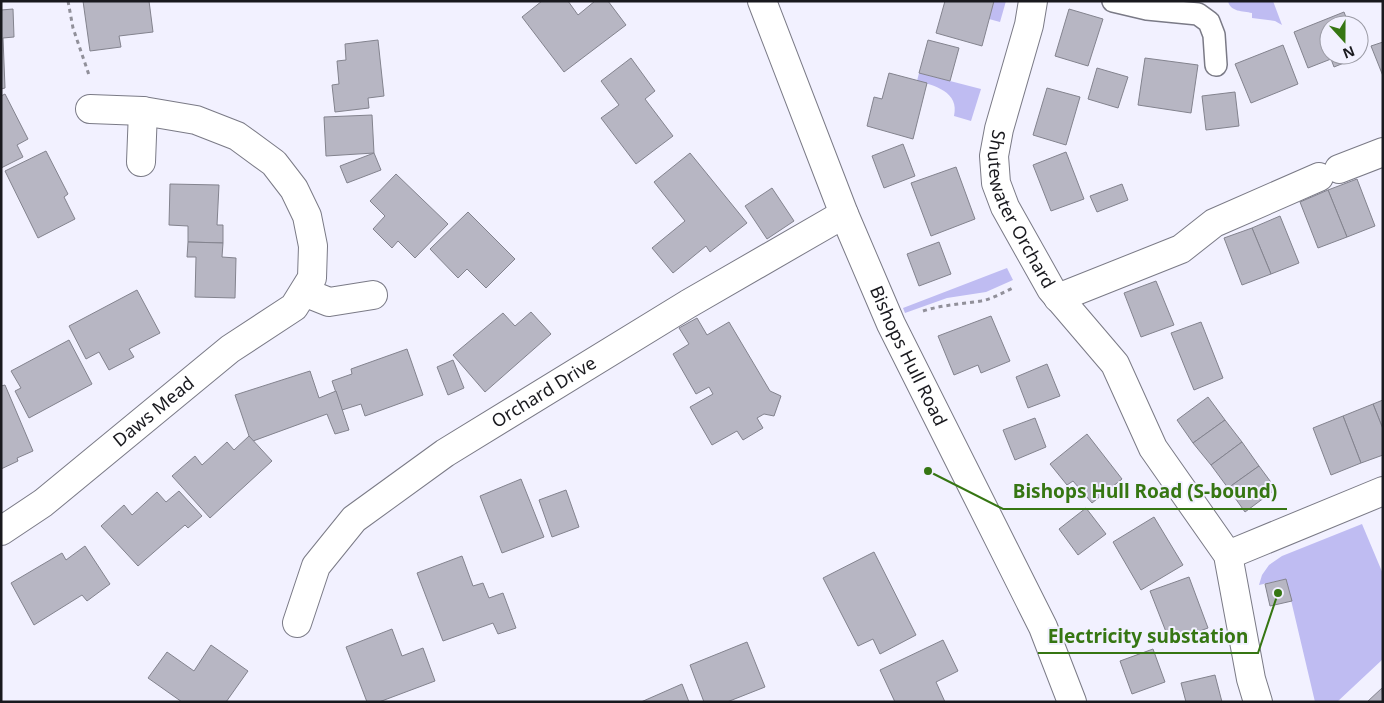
<svg xmlns="http://www.w3.org/2000/svg" width="1384" height="703" font-family="'Noto Sans',sans-serif">
<style>
.green{fill:#bfbcf2}
.building{fill:#b7b6c3;stroke:#83838e}
.lines{fill:none;stroke-linecap:round;stroke-linejoin:round}
.lane-casing{stroke:#7a7a86;stroke-width:24}
.street-casing{stroke:#7a7a86;stroke-width:30}
.path{stroke:#91909a;stroke-width:3;stroke-dasharray:4 4;stroke-linecap:butt}
.lane{stroke:#fff;stroke-width:21}
.street{stroke:#fff;stroke-width:28}
.labels{text-anchor:middle;stroke-width:4;stroke-linejoin:round;paint-order:stroke}
.street-label{font-size:18px;fill:#19191e;stroke:#f2f1ff}
.leader{fill:none;stroke:#367613;stroke-width:2}
.callout-dot{fill:#367613;stroke:#f2f1ff;stroke-width:2}
.callout-label{font-size:19px;text-anchor:middle;font-weight:bold;fill:#367613;stroke:#f2f1ff;stroke-width:4;stroke-linejoin:round;paint-order:stroke}
</style>
<rect width="100%" height="100%" fill="#f2f1ff"/>
<g class="green">
<path d="M994 1H1006L1000 22 989 19Z"/>
<path d="M1228 1H1273L1282 25 1275 21 1252 18V13C1243 11 1230 12 1228 1Z"/>
<path d="M919 73 981 89 971 121 954 116C960 92 934 85 917 81Z"/>
<path d="M1007 268 1013 280 986 292 947 298 905 313 903 308Z"/>
<path d="M1362 524 1383 574V659L1337 702H1315L1286 579 1259 585 1262 575 1269 565 1282 556Z"/>
</g>
<g class="building">
<path d="M83 1H149L153 32 119 36 121 47 90 51Z"/>
<path d="M542 1H568L578 15 595 1H608L626 25 564 72 522 17Z"/>
<path d="M945 1H994L982 46 936 33Z"/>
<path d="M13 9 14 37 3 38 5 88 1 89V10Z"/>
<path d="M1069 9 1103 19 1088 66 1055 56Z"/>
<path d="M1344 12 1349 25H1329V55H1359V50L1361 56 1334 67 1331 59 1308 68 1294 32Z"/>
<path d="M378 40 384 96 368 98 369 108 335 112 332 85 339 84 337 61 346 60 345 44Z"/>
<path d="M928 40 959 48 950 81 919 73Z"/>
<path d="M1383 42V76L1371 46Z"/>
<path d="M1283 45 1298 84 1251 103 1235 64Z"/>
<path d="M631 58 655 91 645 99 673 136 636 164 601 118 619 105 601 81Z"/>
<path d="M1145 58 1198 65 1191 113 1138 105Z"/>
<path d="M1097 68 1128 77 1118 108 1088 99Z"/>
<path d="M889 73 927 83 913 139 867 126 874 97 882 99Z"/>
<path d="M1047 88 1080 97 1066 145 1033 135Z"/>
<path d="M1235 92 1239 126 1206 130 1202 96Z"/>
<path d="M5 94 28 139 17 145 23 157 1 168V96Z"/>
<path d="M372 115 374 153 326 156 324 117Z"/>
<path d="M903 144 915 176 884 188 872 156Z"/>
<path d="M46 151 68 194 64 197 75 219 38 238 5 171Z"/>
<path d="M1066 152 1084 199 1051 211 1033 165Z"/>
<path d="M374 153 381 170 347 183 340 166Z"/>
<path d="M690 153 747 223 710 252 706 246 673 273 652 248 685 221 654 182Z"/>
<path d="M956 167 975 219 931 236 911 183Z"/>
<path d="M396 174 448 224 415 258 398 241 392 248 373 229 385 216 370 201Z"/>
<path d="M1357 179 1375 226 1347 237 1328 190Z"/>
<path d="M170 184 219 185 217 225H223V243L188 242V226L169 225Z"/>
<path d="M1122 184 1128 200 1097 212 1090 196Z"/>
<path d="M772 188 794 221 767 239 745 206Z"/>
<path d="M1328 190 1347 237 1318 248 1300 202Z"/>
<path d="M468 212 515 259 486 288 467 269 458 278 430 249Z"/>
<path d="M1280 216 1299 263 1271 274 1252 228Z"/>
<path d="M1252 228 1271 274 1242 285 1224 238Z"/>
<path d="M188 242 223 243 222 257 236 258 235 298 195 297 196 257H187Z"/>
<path d="M939 242 951 274 919 286 907 254Z"/>
<path d="M1156 281 1174 325 1141 337 1124 293Z"/>
<path d="M137 290 160 333 129 349 134 357 109 370 99 352 86 359 69 326Z"/>
<path d="M531 312 551 334 485 392 453 355 503 313 515 326Z"/>
<path d="M991 316 1010 361 981 373 978 365 954 375 938 336Z"/>
<path d="M697 318 707 335 729 322 770 391 781 396 774 416 764 414 757 418 763 428 743 440 737 431 712 445 690 407 713 394 709 387 696 394 673 354 689 344 679 328Z"/>
<path d="M1201 322 1223 378 1194 390 1171 333Z"/>
<path d="M69 340 92 384 29 418 15 391 21 388 11 371Z"/>
<path d="M407 349 423 395 365 416 361 404 342 410 332 381 352 374 351 369Z"/>
<path d="M453 360 464 388 448 395 437 367Z"/>
<path d="M1047 364 1060 396 1028 408 1016 377Z"/>
<path d="M310 371 319 398 336 391 349 430 335 434 327 414 253 441 249 436 235 395Z"/>
<path d="M5 385 33 451 17 458 18 461 1 469V386Z"/>
<path d="M1208 397 1225 420 1193 443 1177 420Z"/>
<path d="M1383 400V429L1373 404Z"/>
<path d="M1373 404 1383 429V455L1361 463 1343 416Z"/>
<path d="M1343 416 1361 463 1331 475 1313 428Z"/>
<path d="M1035 418 1046 447 1015 460 1003 430Z"/>
<path d="M1225 420 1242 442 1211 465 1193 443Z"/>
<path d="M1087 434 1122 479 1092 503 1073 481 1067 485 1050 464Z"/>
<path d="M249 436 272 461 210 518 172 476 195 456 202 465 227 442 234 450Z"/>
<path d="M1242 442 1259 466 1228 488 1211 465Z"/>
<path d="M1259 466 1276 489 1245 512 1228 488Z"/>
<path d="M521 479 544 537 502 553 480 496Z"/>
<path d="M566 490 579 527 552 537 539 500Z"/>
<path d="M179 491 202 516 188 528 185 525 138 566 101 526 124 505 132 515 157 492 166 502Z"/>
<path d="M1086 508 1106 534 1078 555 1059 529Z"/>
<path d="M1154 517 1183 565 1141 590 1113 542Z"/>
<path d="M85 546 110 584 87 601 82 595 34 625 11 583 62 553 66 560Z"/>
<path d="M874 552 916 635 880 654 873 639 858 646 823 578Z"/>
<path d="M462 556 473 586 483 583 489 598 503 593 516 628 498 634 493 623 443 641 417 573Z"/>
<path d="M1189 577 1208 628 1170 642 1150 591Z"/>
<path d="M1286 579 1292 601 1270 606 1265 584Z"/>
<path d="M392 629 402 656 423 648 435 681 379 702H367L346 647Z"/>
<path d="M943 640 958 671 936 682 945 702H895L880 670Z"/>
<path d="M747 642 765 687 727 702H704L690 665Z"/>
<path d="M211 645 248 671 226 702H182L148 678 167 652 194 671Z"/>
<path d="M1153 649 1165 682 1132 694 1120 661Z"/>
<path d="M1215 675 1222 702H1186L1181 683Z"/>
<path d="M682 684 689 702H641Z"/>
<path d="M1382 688 1383 702H1367Z"/>
</g>
<g class="lines">
<g class="lane-casing">
<path id="lane" d="M1113 1 1147 9 1198 14 1209 22 1214 35 1216 65"/>
</g>
<g class="street-casing">
<g id="street">
<path id="s1" d="M762 1 844 214 891 324 1043 627 1072 702"/>
<path id="s2" d="M1033 1 1029 25 999 129 994 156 996 183 1005 207 1051 289 1115 364 1153 448 1228 555 1251 679 1258 702"/>
<path d="M141 162 143 111"/>
<path d="M1339 169 1383 152"/>
<path d="M304 292 329 302 373 295"/>
<path d="M1058 298 1181 249 1214 223 1319 177"/>
<path id="s3" d="M1 531 43 503 230 349 294 307 312 278 313 246 307 216 294 189 274 163 237 136 196 120 143 111 90 109"/>
<path d="M1228 555 1383 491"/>
<path id="s4" d="M297 623 316 566 354 519 445 453 688 304 844 214"/>
</g>
</g>
<g class="path">
<path d="M68 1 73 28 89 75"/>
<path d="M923 311C942 305 961 304 981 301 992 299 1002 293 1013 288"/>
</g>
<use href="#lane" class="lane"/>
<use href="#street" class="street"/>
</g>
<g class="labels">
<g class="street-label">
<text dy="6" stroke="none"><textPath href="#s2" startOffset="219">Shutewater Orchard</textPath></text>
<text dy="6" stroke="none"><textPath href="#s1" startOffset="384">Bishops Hull Road</textPath></text>
<text dy="6" stroke="none"><textPath href="#s4" startOffset="349">Orchard Drive</textPath></text>
<text dy="6" stroke="none"><textPath href="#s3" startOffset="194">Daws Mead</textPath></text>
</g>
</g>
<path class="leader" d="M928 471L1003 509H1287M1278 593L1258 653H1038"/>
<g class="callout-dot">
<circle cx="928" cy="471" r="5"/>
<circle cx="1278" cy="593" r="5"/>
</g>
<g class="callout-label">
<text x="1145" y="498">Bishops Hull Road (S-bound)</text>
<text x="1148" y="643">Electricity substation</text>
</g>
<rect width="1384" height="703" fill="none" stroke="#19191e" stroke-width="5"/>
<g transform="translate(1344 40) rotate(159)"><circle r="24" fill="#f2f1ff" stroke="#9b9ba5"/>
<path d="M0-4L9 19L0 12L-9 19Z" fill="#367613"/>
<text y="-8" font-size="14" font-weight="bold" text-anchor="middle" fill="#19191e">N</text>
</g>
</svg>
